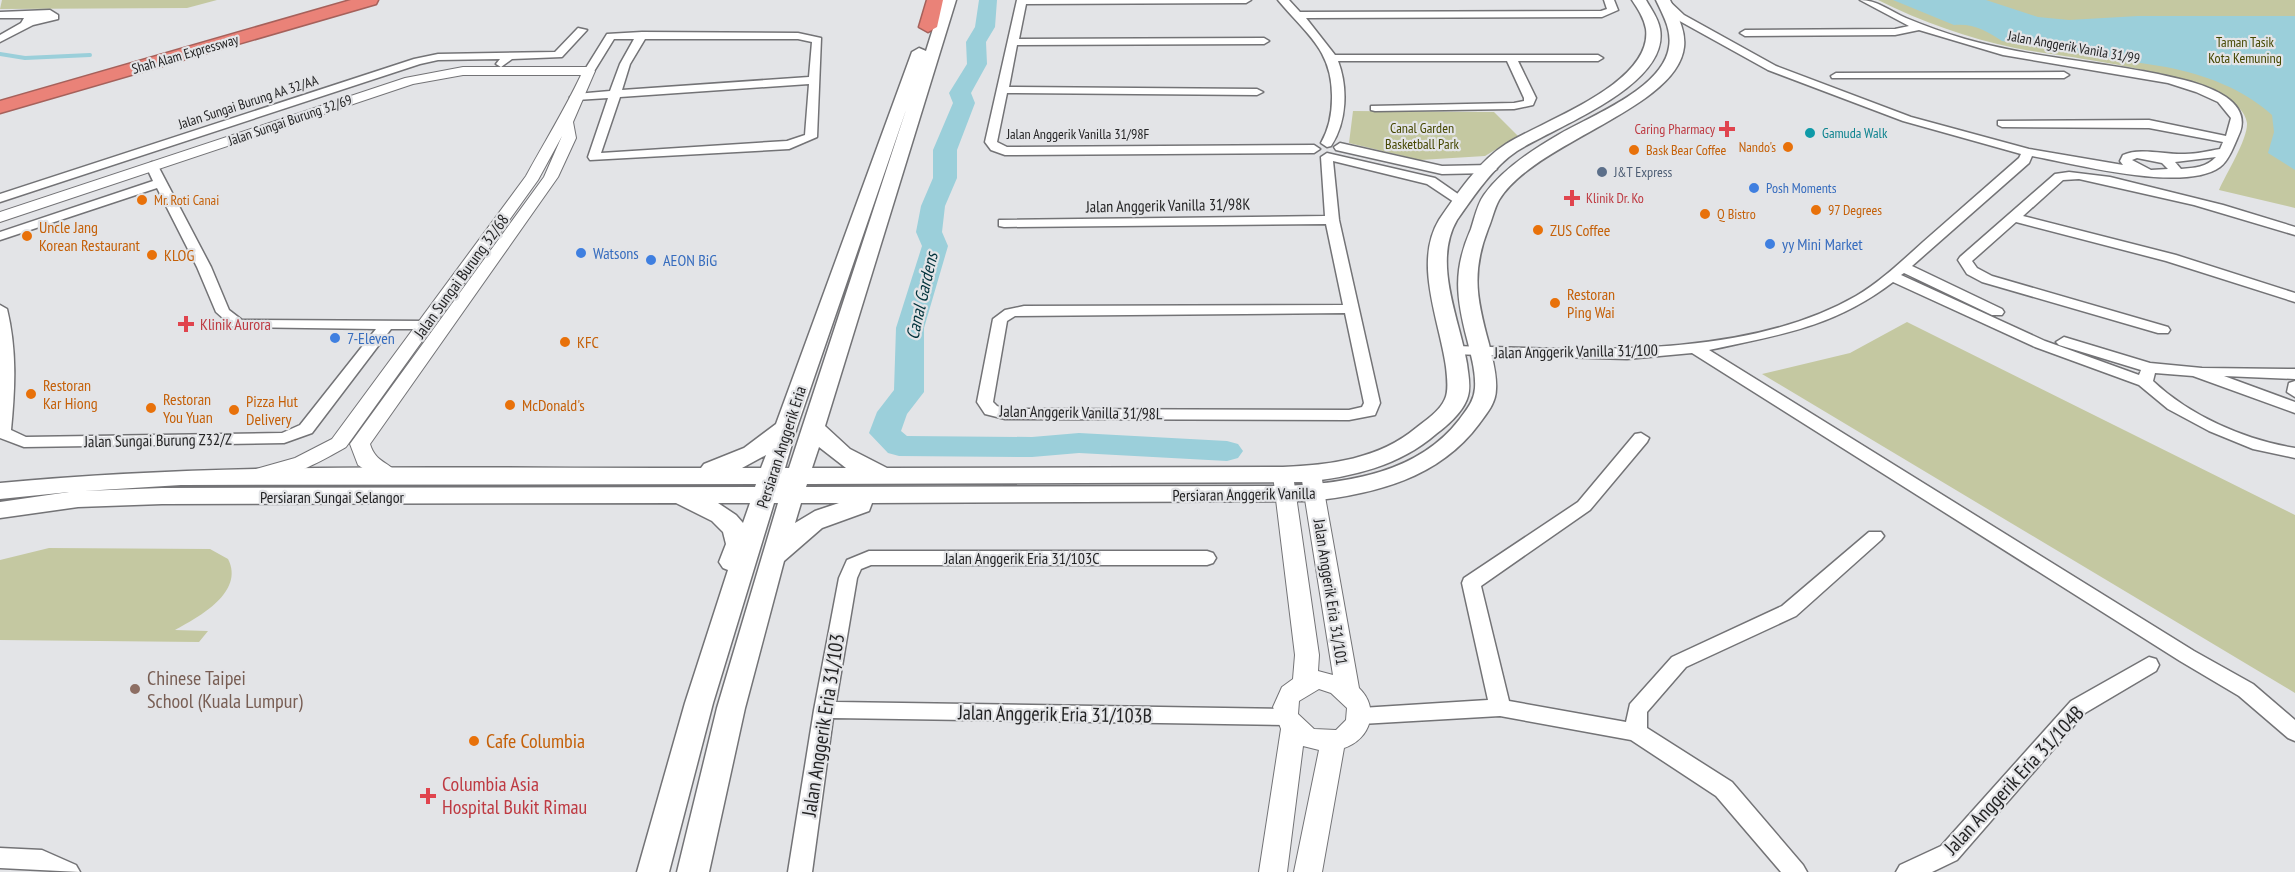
<svg xmlns="http://www.w3.org/2000/svg" width="2295" height="872" font-family="'PT Sans Narrow',sans-serif">
<style>
.green{fill:#c4c8a1}
.water{fill:#9bcfda}
.lines{fill:none;stroke-linecap:round;stroke-linejoin:round}
.stream{stroke:#9bcfda;stroke-width:4}
.river{fill:#9bcfda;fill-rule:evenodd}
.minor-casing{stroke:#737376;stroke-width:3}
.tertiary-casing{stroke:#737376;stroke-width:2}
.secondary-casing{stroke:#737376;stroke-width:3}
.motorway-casing{stroke:#a5615b;stroke-width:3}
.minor{fill:#fff;fill-rule:evenodd}
.tertiary{fill:#fff;fill-rule:evenodd}
.secondary{fill:#fff;fill-rule:evenodd}
.motorway{fill:#ea8278;fill-rule:evenodd}
.health-dot{fill:#e0444e;stroke:#e3e4e7;stroke-width:2}
.culture-dot{fill:#0f9aa8;stroke:#e3e4e7;stroke-width:2}
.food-dot{fill:#e8710a;stroke:#e3e4e7;stroke-width:2}
.service-dot{fill:#5c6f8a;stroke:#e3e4e7;stroke-width:2}
.shop-dot{fill:#3f7fe0;stroke:#e3e4e7;stroke-width:2}
.education-dot{fill:#8d6e63;stroke:#e3e4e7;stroke-width:2}
.labels{text-anchor:middle;stroke-width:4.5;stroke-linejoin:round;paint-order:stroke}
.far-park-label{font-size:14px;fill:#454700;stroke:#e3e4e7}
.far-street-label{font-size:14px;fill:#242425;stroke:#e3e4e7}
.far-health-label{font-size:14px;fill:#be3a42;stroke:#e3e4e7;text-anchor:end}
.far-culture-label{font-size:14px;fill:#0d838f;stroke:#e3e4e7;text-anchor:start}
.far-food-label{font-size:14px;fill:#c56008;stroke:#e3e4e7;text-anchor:start}
.far-service-label{font-size:14px;fill:#4e5e75;stroke:#e3e4e7;text-anchor:start}
.far-shop-label{font-size:14px;fill:#366cbe;stroke:#e3e4e7;text-anchor:start}
.street-label{font-size:16px;fill:#242425;stroke:#e3e4e7}
.food-label{font-size:16px;fill:#c56008;stroke:#e3e4e7;text-anchor:start}
.shop-label{font-size:16px;fill:#366cbe;stroke:#e3e4e7;text-anchor:start}
.health-label{font-size:16px;fill:#be3a42;stroke:#e3e4e7;text-anchor:start}
.water-label{font-size:18px;font-style:italic;fill:#00323b;stroke:#e3e4e7}
.near-education-label{font-size:20px;fill:#785e54;stroke:#e3e4e7;text-anchor:start}
.near-street-label{font-size:20px;fill:#242425;stroke:#e3e4e7}
.near-food-label{font-size:20px;fill:#c56008;stroke:#e3e4e7;text-anchor:start}
.near-health-label{font-size:20px;fill:#be3a42;stroke:#e3e4e7;text-anchor:start}
</style>
<rect width="100%" height="100%" fill="#e3e4e7"/>
<g class="green">
<path d="M2 0H217L187 8 0 9Z"/>
<path d="M1878 0H2295V208L2219 190C2226 174 2248 139 2247 123 2241 73 2056 57 2015 48 1968 38 1922 22 1878 0Z"/>
<path d="M1353 111 1494 112 1518 136 1485 156 1420 160 1349 143Z"/>
<path d="M1907 322 2295 515V693L1762 374 1850 353Z"/>
<path d="M49 548 210 549 228 559C245 592 199 617 175 630L208 631 199 642 0 640V560Z"/>
</g>
<path class="water" d="M1893 0H1986L2038 17 2069 20 2138 16H2295V170L2268 153 2274 132 2272 115C2242 88 2205 75 2166 67L2002 41C1987 31 1973 23 1954 25Z"/>
<g class="lines">
<path class="stream" d="M0 54 25 58 90 55"/>
<path class="river" d="M979 0H997L995 27 986 42 987 64 971 93 975 103 957 150V178L945 206 942 232 948 246 924 328V392L907 414 901 431 907 436 1032 437 1079 433 1227 441 1238 444 1243 451 1238 458 1227 461 1079 453 1032 457 899 456 888 453 869 433 877 412 894 390 896 328 922 246 916 232 921 206 933 178V150L953 103 949 93 967 64 966 42 975 27Z"/>
<g class="minor-casing">
<g id="minor">
<path d="M1017 0H1251L1246 3 1026 4 1019 39 1264 38 1269 41 1264 44 1017 45 1009 87 1257 89 1263 92 1257 95 1007 93 997 142 1007 147 1314 145 1320 149 1314 153 1005 155 991 150 985 142Z"/>
<path d="M1278 0H1289L1300 12 1601 11 1607 9 1604 0H1614L1618 10 1602 17 1306 18 1335 55H1598L1603 58 1598 61H1518L1536 98 1533 105 1514 109 1375 111 1371 110V106L1514 103 1524 101V98L1507 61H1338C1348 87 1347 122 1331 146L1327 147 1321 143C1329 129 1332 114 1332 98 1333 50 1306 34 1278 0Z"/>
<path d="M1660 0H1668L1684 15 1776 66 1911 117 2029 149 2123 165 2120 161 2123 155C2139 147 2166 155 2185 154 2197 154 2208 151 2220 149L2223 142 2149 128 2002 127 1998 125V121L2149 120 2226 136 2231 118 2218 102 2196 92 2168 83 2003 55 1919 30 1895 35 1745 36 1740 33 1745 30 1895 29 1909 26 1860 0C1877 0 1890 11 1906 18 1925 26 1945 33 1965 39 2028 57 2094 61 2158 74 2180 79 2207 84 2226 97 2239 106 2245 118 2240 132 2235 143 2229 161 2220 167 2184 193 2075 164 2032 156L2029 163 1912 266 2002 309 2004 312 2002 315H1992L1904 273 1901 275 2045 341 2139 375 2141 370 2059 345 2056 342 2064 337 2150 363 2202 368 2295 369V379L2224 376 2295 402V413L2193 376 2155 373 2153 381C2190 416 2245 440 2295 448V458L2253 449 2209 431 2168 409 2139 385 2035 347 1893 282C1834 327 1780 335 1709 350L2194 651 2253 684 2295 720V741L2288 738 2239 696 2180 661 1692 353 1627 359 1449 354 1446 351 1449 348 1454 346C1580 349 1743 361 1856 296 1880 282 1902 261 1923 242 1955 214 1987 186 2019 158L2021 154 1903 121 1768 70 1676 19 1661 4ZM2216 157C2207 167 2194 168 2181 169L2175 162ZM2137 158 2162 163 2168 169 2151 170 2132 160Z"/>
<path d="M50 10 58 15V19L33 25 0 42V35L21 23 24 18H0V12Z"/>
<path d="M578 28 587 30 562 57 512 59 501 67 496 64 500 59 438 60 420 64 0 202V194L414 59 438 54 555 52Z"/>
<path d="M642 32 798 33 821 38 817 137 789 149 590 160 588 157 608 98 576 100 570 97 576 94 610 91 620 64 634 39H614L593 73 584 71 607 34ZM645 39H798L812 42 809 77 622 90 630 64ZM809 84 805 135 787 141 601 153 620 97Z"/>
<path d="M1836 73 2064 72 2069 75 2064 78H1832L1831 76Z"/>
<path d="M1340 143 1442 166 1491 165 1497 169 1491 173 1442 174 1336 150 1334 147Z"/>
<path d="M1327 153 1435 178 1468 201 1467 204H1457L1427 184 1333 161 1339 220 1380 403 1375 415 1349 420 1005 419 985 414 977 402 993 319 1005 310 1024 306 1343 305 1326 224 1004 227 999 226V220L1325 216 1321 157ZM1345 313 1364 403 1362 407 1349 410 1005 409 997 406 993 402 1007 321 1015 316Z"/>
<path d="M152 162 158 166 211 267 229 310 242 320 427 321 434 325 427 329H391L312 433 284 443 24 447 0 438V305L7 309C17 350 15 389 11 430L26 437 282 433 300 425 376 329 233 327 216 312 197 267 157 188 0 240V232L153 181 146 166Z"/>
<path d="M2069 172 2110 177 2223 205 2295 227V235L2194 205 2079 179 2063 180 2023 216 2176 255 2295 293V302L2166 261 2016 222 1972 261 1977 268 1992 276 2168 327 2170 330 2168 333H2158L1982 282 1967 274 1958 260 1960 257 2055 174Z"/>
<path d="M2295 381V397L2287 392 2289 383Z"/>
<path d="M1641 433 1649 438 1647 442 1590 510 1481 586 1509 701 1626 722 1630 704 1672 657 1782 606 1869 532H1881L1884 536 1881 540 1796 616 1686 667 1647 712V728L1732 782 1803 865 1807 872H1781L1716 796 1631 740 1500 716 1361 724 1354 722 1351 716 1354 710 1361 708 1488 700 1462 583 1464 578 1578 502 1635 434Z"/>
<path d="M869 551H1207L1213 553 1216 558 1213 563 1207 565H871L861 569 857 578 836 702 1286 709 1293 711 1296 717 1293 723 1286 725 833 718 812 872H788L814 710 839 578 847 560Z"/>
<path d="M2149 657 2156 659 2159 665 2156 671 2085 713 1957 860 1932 872H1896L1900 865 1941 846 2071 701Z"/>
<path d="M0 848 42 850 76 865 80 872 0 868Z"/>
</g>
</g>
<g class="tertiary-casing">
<g id="tertiary">
<path d="M463 67H589L595 71 573 122 576 138 558 177 370 444C376 464 390 461 399 476L396 481H382L358 465 350 444 544 177 562 136 538 180 346 447C325 459 280 485 256 479L253 474 256 469 295 458 332 439 526 176C545 141 564 111 581 75H463L413 84 0 222V212L405 78Z"/>
<path d="M1311 467 1318 469 1321 474 1359 688C1380 708 1371 739 1344 748L1322 872H1294L1319 750 1303 746 1287 872H1259L1281 729 1273 707 1282 687 1293 679 1295 655 1273 475 1276 470H1290L1293 475 1319 655 1318 671 1333 675 1301 474 1304 469ZM1319 689 1331 693 1347 708 1346 720 1336 730 1314 729 1298 714 1299 701Z"/>
</g>
</g>
<g class="secondary-casing">
<path id="secondary" d="M942 0H956L825 426 850 449 887 468 1283 467C1330 465 1379 459 1416 428 1426 420 1440 411 1445 399 1449 391 1447 376 1446 367 1440 322 1413 263 1439 220 1456 195 1479 161 1506 144 1542 121 1653 84 1646 29 1644 18 1638 9 1632 0H1646C1651 9 1658 18 1660 29 1670 86 1554 127 1517 151 1493 167 1473 197 1457 220 1432 263 1460 320 1467 364 1468 373 1471 386 1468 396 1464 411 1448 425 1436 434 1399 466 1352 477 1304 482L807 484 806 487 1286 486C1348 483 1418 473 1459 420 1466 410 1474 402 1475 388 1476 372 1471 355 1467 339 1456 296 1453 270 1471 229 1475 217 1477 205 1484 195 1502 170 1532 150 1558 135 1590 116 1663 89 1669 47 1672 30 1663 15 1656 0H1670C1677 15 1686 30 1684 47 1677 109 1534 142 1499 200 1494 209 1492 220 1488 229 1471 273 1477 300 1489 344 1492 358 1497 374 1496 389 1496 403 1487 413 1479 424 1439 478 1375 494 1311 501L872 503 869 511 822 528 784 561 745 708 709 872H677L717 708 778 503H774L713 703 669 872H637L685 703 728 570 723 568 719 562 726 544 723 532 712 521 676 503 162 504 78 507 0 518V502L69 492 0 499V483C233 461 467 469 701 468L704 464 744 448 776 424 912 52 919 48 926 51ZM906 110 789 468H785L797 427ZM819 447 846 468H812ZM766 455 761 468H742ZM756 484 755 487 162 488 84 491 181 485ZM718 503H750L743 523 736 515ZM801 503H839L815 511 795 523Z"/>
</g>
<g class="motorway-casing">
<g id="motorway">
<path d="M351 0H378L376 4 0 113V101Z"/>
<path d="M927 0H943L937 27 928 32 919 27Z"/>
</g>
</g>
<use href="#minor" class="minor"/>
<use href="#tertiary" class="tertiary"/>
<use href="#secondary" class="secondary"/>
<use href="#motorway" class="motorway"/>
</g>
<g class="health-dot">
<path d="M1724 120h6v6h6v6h-6v6h-6v-6h-6v-6h6z"/>
<path d="M1569 189h6v6h6v6h-6v6h-6v-6h-6v-6h6z"/>
<path d="M183 315h6v6h6v6h-6v6h-6v-6h-6v-6h6z"/>
<path d="M425 787h6v6h6v6h-6v6h-6v-6h-6v-6h6z"/>
</g>
<circle class="culture-dot" cx="1810" cy="133" r="6"/>
<g class="food-dot">
<circle cx="1788" cy="147" r="6"/>
<circle cx="1634" cy="150" r="6"/>
<circle cx="142" cy="200" r="6"/>
<circle cx="1816" cy="210" r="6"/>
<circle cx="1705" cy="214" r="6"/>
<circle cx="1538" cy="230" r="6"/>
<circle cx="27" cy="236" r="6"/>
<circle cx="152" cy="255" r="6"/>
<circle cx="1555" cy="303" r="6"/>
<circle cx="565" cy="342" r="6"/>
<circle cx="31" cy="394" r="6"/>
<circle cx="510" cy="405" r="6"/>
<circle cx="151" cy="408" r="6"/>
<circle cx="234" cy="410" r="6"/>
<circle cx="474" cy="741" r="6"/>
</g>
<circle class="service-dot" cx="1602" cy="172" r="6"/>
<g class="shop-dot">
<circle cx="1754" cy="188" r="6"/>
<circle cx="1770" cy="244" r="6"/>
<circle cx="581" cy="253" r="6"/>
<circle cx="651" cy="260" r="6"/>
<circle cx="335" cy="338" r="6"/>
</g>
<circle class="education-dot" cx="135" cy="689" r="6"/>
<g class="labels">
<g class="far-park-label">
<text x="2245" y="47">Taman Tasik<tspan x="2245" dy="16">Kota Kemuning</tspan></text>
<text x="1422" y="133">Canal Garden<tspan x="1422" dy="16">Basketball Park</tspan></text>
</g>
<g class="far-street-label">
<text transform="translate(2074 47) rotate(10)" y="5">Jalan Anggerik Vanila 31/99</text>
<text transform="translate(185 54) rotate(-16)" y="5">Shah Alam Expressway</text>
<text transform="translate(248 102) rotate(-18)" y="5">Jalan Sungai Burung AA 32/AA</text>
<text transform="translate(290 120) rotate(-19)" y="5">Jalan Sungai Burung 32/69</text>
<text x="1078" y="139">Jalan Anggerik Vanilla 31/98F</text>
</g>
<g class="far-health-label">
<text x="1715" y="134">Caring Pharmacy</text>
<text x="1586" y="203" text-anchor="start">Klinik Dr. Ko</text>
</g>
<g class="far-culture-label">
<text x="1822" y="138">Gamuda Walk</text>
</g>
<g class="far-food-label">
<text x="1776" y="152" text-anchor="end">Nando's</text>
<text x="1646" y="155">Bask Bear Coffee</text>
<text x="154" y="205">Mr. Roti Canai</text>
<text x="1828" y="215">97 Degrees</text>
<text x="1717" y="219">Q Bistro</text>
</g>
<g class="far-service-label">
<text x="1614" y="177">J&amp;T Express</text>
</g>
<g class="far-shop-label">
<text x="1766" y="193">Posh Moments</text>
</g>
<g class="street-label">
<text transform="translate(1168 205) rotate(-1)" y="6">Jalan Anggerik Vanilla 31/98K</text>
<text transform="translate(461 276) rotate(-54)" y="6">Jalan Sungai Burung 32/68</text>
<text transform="translate(1576 351) rotate(-1)" y="6">Jalan Anggerik Vanilla 31/100</text>
<text transform="translate(1081 412) rotate(1)" y="6">Jalan Anggerik Vanilla 31/98L</text>
<text transform="translate(158 440) rotate(-1)" y="6">Jalan Sungai Burung Z32/Z</text>
<text transform="translate(781 447) rotate(-72)" y="6">Persiaran Anggerik Eria</text>
<text transform="translate(1244 494) rotate(-1)" y="6">Persiaran Anggerik Vanilla</text>
<text x="332" y="503">Persiaran Sungai Selangor</text>
<text x="1022" y="564">Jalan Anggerik Eria 31/103C</text>
<text transform="translate(1331 592) rotate(81)" y="6">Jalan Anggerik Eria 31/101</text>
</g>
<g class="food-label">
<text x="39" y="233">Uncle Jang<tspan x="39" dy="18">Korean Restaurant</tspan></text>
<text x="1550" y="236">ZUS Coffee</text>
<text x="164" y="261">KLOG</text>
<text x="1567" y="300">Restoran<tspan x="1567" dy="18">Ping Wai</tspan></text>
<text x="577" y="348">KFC</text>
<text x="43" y="391">Restoran<tspan x="43" dy="18">Kar Hiong</tspan></text>
<text x="163" y="405">Restoran<tspan x="163" dy="18">You Yuan</tspan></text>
<text x="246" y="407">Pizza Hut<tspan x="246" dy="18">Delivery</tspan></text>
<text x="522" y="411">McDonald's</text>
</g>
<g class="shop-label">
<text x="1782" y="250">yy Mini Market</text>
<text x="593" y="259">Watsons</text>
<text x="663" y="266">AEON BiG</text>
<text x="347" y="344">7-Eleven</text>
</g>
<g class="health-label">
<text x="200" y="330">Klinik Aurora</text>
</g>
<g class="water-label">
<text transform="translate(922 296) rotate(-77)" y="6">Canal Gardens</text>
</g>
<g class="near-education-label">
<text x="147" y="685">Chinese Taipei<tspan x="147" dy="23">School (Kuala Lumpur)</tspan></text>
</g>
<g class="near-street-label">
<text transform="translate(1055 714) rotate(1)" y="7">Jalan Anggerik Eria 31/103B</text>
<text transform="translate(823 725) rotate(-81)" y="7">Jalan Anggerik Eria 31/103</text>
<text transform="translate(2014 780) rotate(-47)" y="7">Jalan Anggerik Eria 31/104B</text>
</g>
<g class="near-food-label">
<text x="486" y="748">Cafe Columbia</text>
</g>
<g class="near-health-label">
<text x="442" y="791">Columbia Asia<tspan x="442" dy="23">Hospital Bukit Rimau</tspan></text>
</g>
</g>
</svg>
